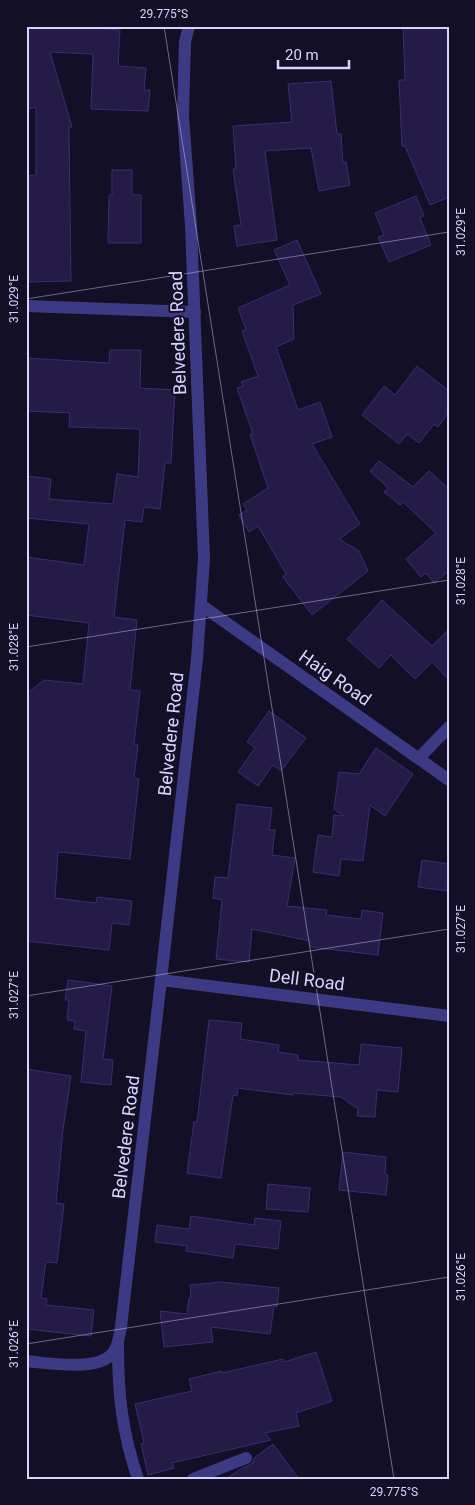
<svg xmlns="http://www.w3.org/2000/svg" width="475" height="1505" font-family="Roboto,sans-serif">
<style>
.building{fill:#241b47;stroke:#3b2d73}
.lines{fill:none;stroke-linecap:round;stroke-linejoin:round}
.minor{stroke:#3d3a85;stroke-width:12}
.ticks{fill:none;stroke:#d9d4ff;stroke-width:1;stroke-opacity:0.45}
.labels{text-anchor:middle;stroke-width:4;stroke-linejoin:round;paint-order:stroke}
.street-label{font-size:18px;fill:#d9d4ff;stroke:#130f26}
.neatline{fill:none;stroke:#d9d4ff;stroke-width:2}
.ticks-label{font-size:12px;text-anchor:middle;fill:#d9d4ff}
</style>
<rect width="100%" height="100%" fill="#130f26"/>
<g class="building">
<path d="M27 26H70L120 30 118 66 146 68 144 90H150L148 111 91 109 93 54 50 52 72 127H69L71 281 26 282V176L36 175V107L26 110Z"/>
<path d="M403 26H449V197L430 205 405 146H402L399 80H405Z"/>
<path d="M331 81 337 134H341L343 163 346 162 350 185 319 191 311 148 265 151 277 240 237 246 234 226 241 225 233 169H236L233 126 292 122 288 84Z"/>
<path d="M112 170H132V195H141V243H108L109 195H112Z"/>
<path d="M416 196 424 216 420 218 431 245 389 262 378 237 384 235 375 213Z"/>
<path d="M297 240 321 294 293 305 294 339 276 347 298 410 320 402 332 437 312 444 360 524 339 539 359 551 368 571 312 615 283 577 286 574 258 526 249 532 239 515 247 510 243 504 268 488 250 434H253L237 388 243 386 241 382 258 376 242 331 246 329 238 308 290 285 274 250Z"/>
<path d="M110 350H141L140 388 175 390 171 463H165L160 509 144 507 142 522 125 520 114 617 137 620 130 690 140 691 134 744 138 745 134 778 139 779 130 859 58 852 55 898 96 903 97 897 132 901 129 925 112 923 109 950 26 941V694L44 680 83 684 89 623 26 615V557L84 565 89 524 26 518V476L51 479 49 499 113 504 117 474 138 477 140 429 69 427 70 413 26 411V358L109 363Z"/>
<path d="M417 366 449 391V412L438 427 434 424 419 443 407 434 399 444 362 415 384 386 395 395Z"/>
<path d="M379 461 413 487 429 471 449 489V571L434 583 426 573 421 577 406 559 436 533 403 502 400 505 384 492 388 488 370 471Z"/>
<path d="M382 600 432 646 449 629V680L432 662 415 679 391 655 379 668 347 639Z"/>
<path d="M269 711 306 738 281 771 273 765 258 786 238 772 255 748 247 742Z"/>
<path d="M376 748 413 774 385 816 370 805 363 861 341 859 339 876 313 872 318 835 332 837 334 815 344 816 334 809 339 772 359 774Z"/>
<path d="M237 804 272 808 269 830H275L272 855 295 858 287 906 327 910 326 915 361 919 362 910 383 913 378 955 310 947V941L252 929 249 962 216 959 222 900 213 898 215 877 228 878Z"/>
<path d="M422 860 449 864 447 891 418 887Z"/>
<path d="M68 980 112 986 103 1059 113 1060 111 1085 81 1082 86 1031 74 1029 75 1021 67 1020 69 1000H65Z"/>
<path d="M209 1020 242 1023 240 1039 279 1045 278 1052 298 1055V1060L359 1065 361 1044 402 1048 398 1092 377 1090 375 1117 357 1116 358 1109 341 1097 293 1093V1095L238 1088 237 1096 233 1095 221 1178 187 1173 194 1122H197Z"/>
<path d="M26 1069 71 1076 63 1130 56 1203 64 1204 57 1263 46 1262 41 1298 47 1299 46 1305 94 1310 91 1336 26 1329Z"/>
<path d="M343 1152 386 1157 385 1174 388 1175 386 1195 339 1190Z"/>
<path d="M268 1184 310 1188 308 1212 266 1209Z"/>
<path d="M191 1216 254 1225 255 1218 281 1221 278 1249 235 1244 233 1258 186 1251 187 1246 155 1242 157 1225 189 1229Z"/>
<path d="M221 1282 279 1288 277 1307 274 1306 270 1334 211 1327 213 1342 164 1347 160 1311 187 1314 189 1298 191 1297 190 1285Z"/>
<path d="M316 1352 332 1401 296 1413 299 1426 265 1433 271 1440 172 1463 174 1468 148 1475 141 1444 144 1443 135 1404 192 1391 189 1379 222 1371V1373L283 1359 284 1362Z"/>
<path d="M273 1444 299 1479H226L239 1470 253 1463 254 1458Z"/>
</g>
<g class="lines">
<g class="minor">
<path d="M26 306 195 312"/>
<path d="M201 605 449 780"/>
<path d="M419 758 449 727"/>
<path d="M161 980 449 1016"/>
<path d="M118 1346C118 1395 122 1432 138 1479"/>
<path d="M26 1361C48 1363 98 1372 113 1353 119 1345 119 1336 121 1327L161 980 197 659 204 559 191 226 183 115 185 42 189 26"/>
<path d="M193 1479 246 1458"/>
</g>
</g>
<path class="ticks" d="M164 26 394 1479M26 299 449 232M26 647 449 580M26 996 449 929M26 1344 449 1277"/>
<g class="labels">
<g class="street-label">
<text transform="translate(178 333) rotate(-92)" y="6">Belvedere Road</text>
<text transform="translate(335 678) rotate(35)" y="6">Haig Road</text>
<text transform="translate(171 734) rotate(-84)" y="6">Belvedere Road</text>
<text transform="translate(307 980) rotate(7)" y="6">Dell Road</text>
<text transform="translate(126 1137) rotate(-83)" y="6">Belvedere Road</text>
</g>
</g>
<rect width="475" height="1505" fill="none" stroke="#130f26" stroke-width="55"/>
<path d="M278 60v8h71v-8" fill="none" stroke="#d9d4ff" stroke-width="2.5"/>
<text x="285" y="60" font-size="15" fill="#d9d4ff" stroke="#130f26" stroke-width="4" paint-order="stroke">20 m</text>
<rect x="28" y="28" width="420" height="1450" class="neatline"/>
<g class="ticks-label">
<text x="164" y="18">29.775°S</text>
<text transform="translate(461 232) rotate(-90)" y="4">31.029°E</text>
<text transform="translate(14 299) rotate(-90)" y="4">31.029°E</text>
<text transform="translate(461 581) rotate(-90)" y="4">31.028°E</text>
<text transform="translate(14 647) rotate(-90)" y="4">31.028°E</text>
<text transform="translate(461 929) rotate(-90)" y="4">31.027°E</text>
<text transform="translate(14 995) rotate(-90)" y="4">31.027°E</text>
<text transform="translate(461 1277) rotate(-90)" y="4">31.026°E</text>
<text transform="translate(14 1344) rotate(-90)" y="4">31.026°E</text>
<text x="394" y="1496">29.775°S</text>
</g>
</svg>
